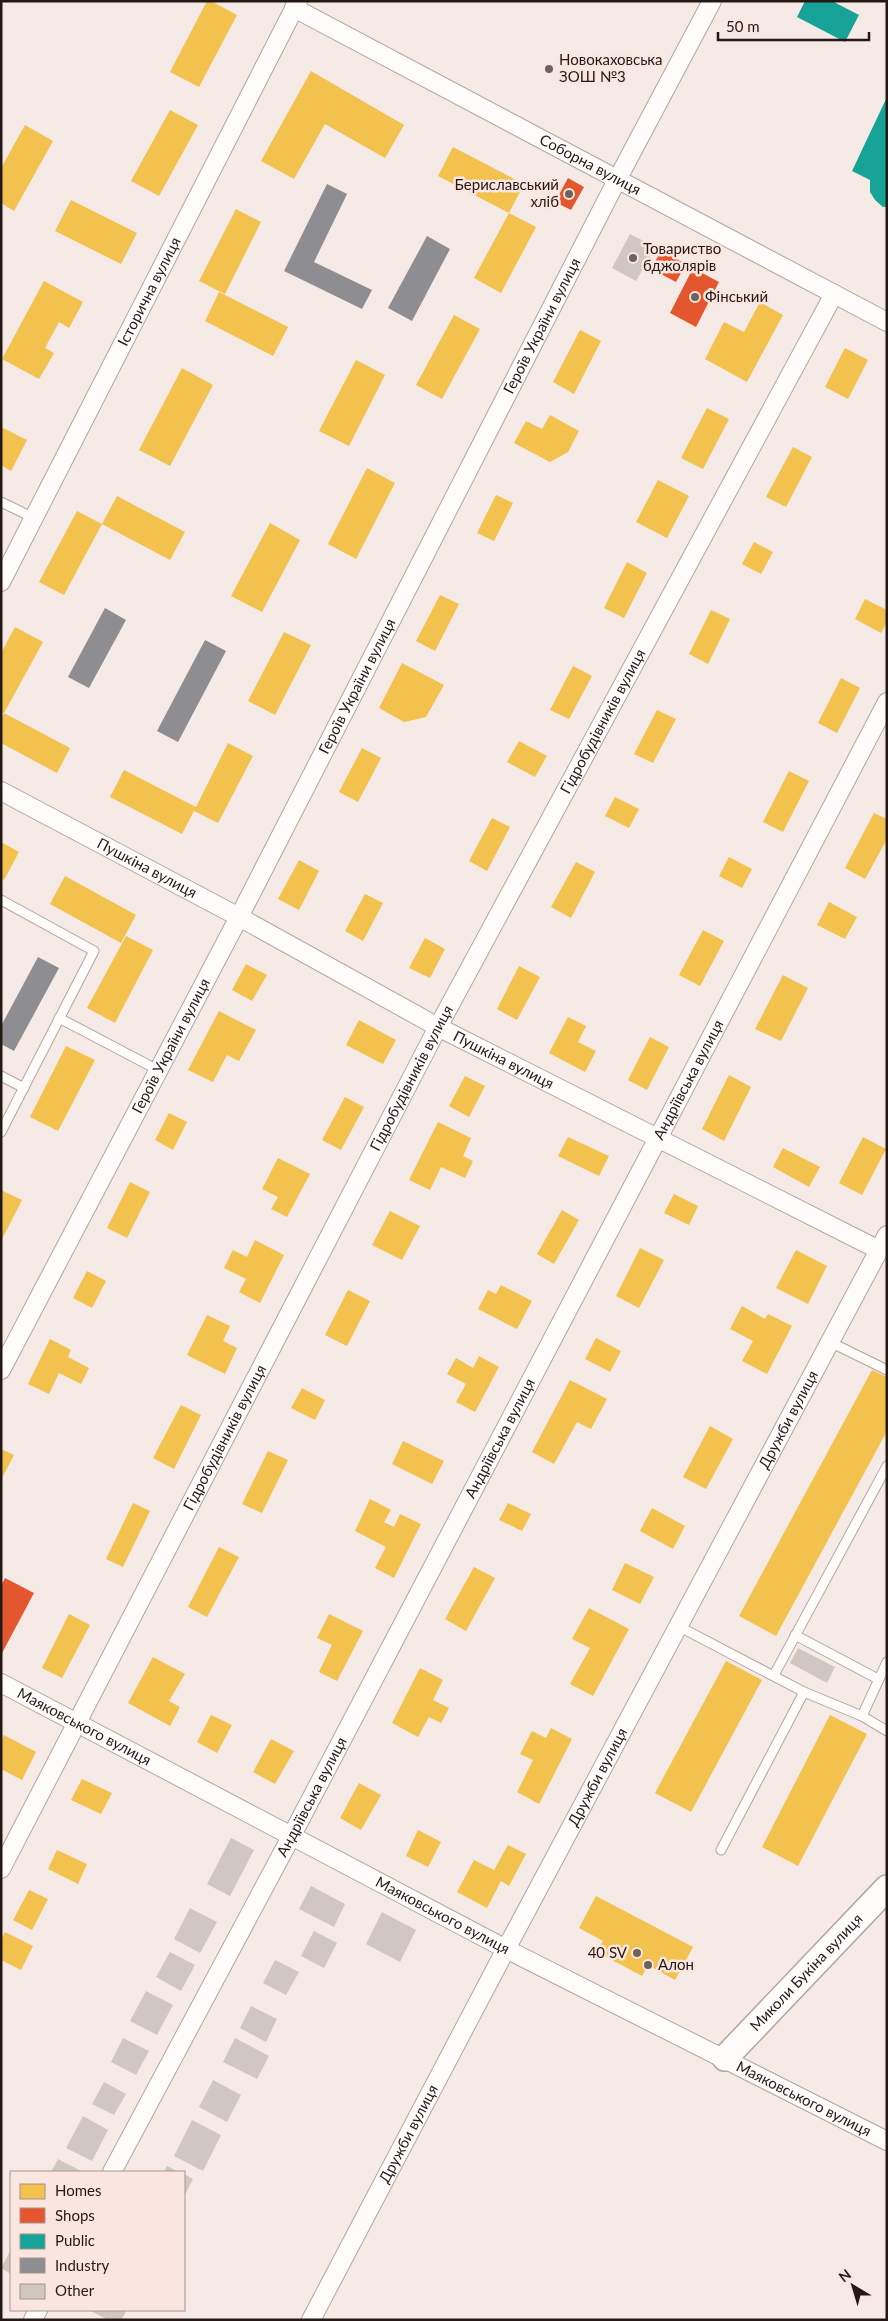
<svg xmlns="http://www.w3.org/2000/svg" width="888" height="2321" font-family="Lato,sans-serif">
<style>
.homes{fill:#f2c14e}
.shops{fill:#e4572e}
.public{fill:#17a398}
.industry{fill:#8d8d92}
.building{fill:#d1c7c1}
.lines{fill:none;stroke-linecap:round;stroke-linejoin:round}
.lane-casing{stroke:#b1a6a1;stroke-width:11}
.street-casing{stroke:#b1a6a1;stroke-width:20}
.secondary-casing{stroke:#b1a6a1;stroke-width:28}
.lane{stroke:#fefcfb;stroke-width:9}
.street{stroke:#fefcfb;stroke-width:18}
.secondary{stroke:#fefcfb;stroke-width:25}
.poi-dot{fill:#6e625e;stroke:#fbe6df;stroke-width:2}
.labels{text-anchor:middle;stroke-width:5;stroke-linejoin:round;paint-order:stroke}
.poi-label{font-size:15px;fill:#251915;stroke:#fbe6df;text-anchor:start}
.street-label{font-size:15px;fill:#251915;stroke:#fbe6df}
</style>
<rect width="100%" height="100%" fill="#f5eae5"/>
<g class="homes">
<path d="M207 1H211L237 15 199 87 170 72Z"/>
<path d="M311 71 404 125 385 158 325 124 294 179 261 161Z"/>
<path d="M170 110 198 125 159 196 131 181Z"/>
<path d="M25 125 53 141 14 211 1 203V168Z"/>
<path d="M453 147 524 184 509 213 438 176Z"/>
<path d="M71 200 137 233 121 264 55 231Z"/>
<path d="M236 209 261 222 225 294 199 281Z"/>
<path d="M509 213 536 227 501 293 474 278Z"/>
<path d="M44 281 83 302 69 328 59 322 45 348 54 353 39 379 2 359Z"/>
<path d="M219 292 288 327 273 356 205 321Z"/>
<path d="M760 302 783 315 747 382 705 359 724 322 744 332Z"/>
<path d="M454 315 480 329 442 399 416 385Z"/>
<path d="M580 330 601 341 574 394 553 382Z"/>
<path d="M845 348 868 360 848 399 825 387Z"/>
<path d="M356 360 385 375 349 446 319 431Z"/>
<path d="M182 368 213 385 170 466 139 450Z"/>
<path d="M707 408 729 419 703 469 681 458Z"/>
<path d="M550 415 579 431 568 452 550 462 514 443 526 421 542 429Z"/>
<path d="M1 427 27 440 11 471 1 465Z"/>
<path d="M793 447 812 457 786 507 766 497Z"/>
<path d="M367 468 395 483 356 559 328 544Z"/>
<path d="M658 480 689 496 667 538 636 522Z"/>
<path d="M496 495 513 503 494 541 477 533Z"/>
<path d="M117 496 185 532 170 560 102 524Z"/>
<path d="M77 511 102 524 64 595 39 582Z"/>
<path d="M270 523 300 540 262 612 231 596Z"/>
<path d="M754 542 773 552 761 574 742 564Z"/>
<path d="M627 562 647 573 624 618 604 608Z"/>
<path d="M440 595 459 604 435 651 416 641Z"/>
<path d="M865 599 887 610V622L881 633 855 619Z"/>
<path d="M711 610 730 619 708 664 689 654Z"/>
<path d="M15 627 43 642 4 713 1 712V653Z"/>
<path d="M284 632 311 645 275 715 248 701Z"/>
<path d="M402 663 444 685 426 717 404 722 379 708Z"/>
<path d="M573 666 592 676 569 719 550 710Z"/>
<path d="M841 678 860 688 837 733 818 723Z"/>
<path d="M657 710 676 719 653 763 634 754Z"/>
<path d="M4 713 70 748 57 773 1 743V719Z"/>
<path d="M519 741 547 756 535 777 507 762Z"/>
<path d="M228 743 253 756 218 823 194 811 182 834 110 797 124 770 196 807Z"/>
<path d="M362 748 381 758 358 802 339 792Z"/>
<path d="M789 771 809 781 783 832 763 822Z"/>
<path d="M615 797 639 809 629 828 605 816Z"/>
<path d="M874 813 887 819V839L865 879 845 868Z"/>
<path d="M492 818 510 827 487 871 469 861Z"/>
<path d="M1 842 19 852 4 880 1 878Z"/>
<path d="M729 857 752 869 742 888 719 876Z"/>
<path d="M299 860 319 871 299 910 278 899Z"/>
<path d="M576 862 595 872 571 918 551 907Z"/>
<path d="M65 876 136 915 121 943 50 904Z"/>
<path d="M365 894 383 903 363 941 345 931Z"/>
<path d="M829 902 857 917 845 939 817 925Z"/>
<path d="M703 930 724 941 700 986 679 975Z"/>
<path d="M126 936 153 950 115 1023 87 1008Z"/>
<path d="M425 938 445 949 430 978 409 968Z"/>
<path d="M246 964 267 975 252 1001 232 990Z"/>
<path d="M519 966 540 977 517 1020 497 1009Z"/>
<path d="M783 975 808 988 781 1041 755 1029Z"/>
<path d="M219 1011 256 1030 239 1061 227 1055 213 1082 188 1070Z"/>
<path d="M568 1017 586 1026 578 1042 596 1051 585 1072 549 1053Z"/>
<path d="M359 1020 396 1040 383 1064 346 1045Z"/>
<path d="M650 1037 669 1047 647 1090 628 1080Z"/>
<path d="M66 1046 95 1060 58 1131 30 1117Z"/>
<path d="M729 1075 751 1087 724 1141 702 1129Z"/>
<path d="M465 1076 485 1086 469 1117 449 1106Z"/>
<path d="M345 1097 364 1107 341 1150 322 1140Z"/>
<path d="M169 1113 187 1122 173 1150 155 1140Z"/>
<path d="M438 1122 471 1138 463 1156 473 1161 465 1178 441 1167 430 1190 409 1180Z"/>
<path d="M568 1137 609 1156 599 1176 558 1156Z"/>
<path d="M863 1137 886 1149 862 1195 839 1183Z"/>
<path d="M783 1148 820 1167 809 1187 773 1167Z"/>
<path d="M278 1158 310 1174 287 1217 271 1209 278 1197 262 1189Z"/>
<path d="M130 1182 150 1192 127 1238 107 1228Z"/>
<path d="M1 1190 22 1200 1 1241Z"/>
<path d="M674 1194 698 1206 689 1225 664 1213Z"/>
<path d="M562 1210 579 1220 554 1264 537 1254Z"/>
<path d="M390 1211 420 1226 402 1260 372 1245Z"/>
<path d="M255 1240 284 1255 260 1303 239 1292 246 1279 224 1268 233 1250 247 1257Z"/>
<path d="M640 1248 664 1260 639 1308 616 1296Z"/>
<path d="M796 1250 827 1266 808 1304 776 1288Z"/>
<path d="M87 1271 106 1281 92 1308 73 1298Z"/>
<path d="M501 1285 532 1301 517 1329 478 1309 488 1290 496 1294Z"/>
<path d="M348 1290 370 1301 347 1346 325 1335Z"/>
<path d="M742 1306 765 1319 768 1314 792 1326 767 1374 742 1361 753 1341 730 1329Z"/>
<path d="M207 1315 230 1326 223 1341 237 1348 225 1374 187 1355Z"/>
<path d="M596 1338 621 1351 610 1372 585 1359Z"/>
<path d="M50 1339 71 1350 68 1357 89 1368 81 1384 59 1373 49 1394 28 1384Z"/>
<path d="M479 1356 499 1367 475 1412 456 1402 466 1384 447 1374 456 1358 473 1368Z"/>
<path d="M872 1370 887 1377V1431L776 1636 739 1616Z"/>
<path d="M570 1380 607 1399 591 1429 577 1422 554 1464 532 1452Z"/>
<path d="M302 1388 325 1400 315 1420 291 1408Z"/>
<path d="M181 1405 201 1415 174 1469 153 1458Z"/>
<path d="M710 1426 733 1439 706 1489 683 1477Z"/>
<path d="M403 1441 444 1461 432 1484 392 1464Z"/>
<path d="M1 1449 14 1455 1 1480Z"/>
<path d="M268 1451 288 1460 262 1513 242 1504Z"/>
<path d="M370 1499 391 1510 384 1522 394 1527 400 1514 421 1524 394 1578 375 1568 386 1547 355 1531Z"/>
<path d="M133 1503 150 1511 123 1567 106 1559Z"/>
<path d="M508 1503 531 1514 522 1531 499 1520Z"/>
<path d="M652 1508 685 1526 673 1549 640 1531Z"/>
<path d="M219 1547 239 1557 207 1617 188 1607Z"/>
<path d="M625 1563 654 1577 640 1604 612 1590Z"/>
<path d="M474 1567 495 1578 466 1631 445 1619Z"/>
<path d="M589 1608 629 1629 593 1696 570 1684 590 1648 572 1639Z"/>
<path d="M69 1614 90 1625 62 1678 42 1668Z"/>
<path d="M329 1614 363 1631 337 1681 319 1672 332 1645 317 1638Z"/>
<path d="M153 1657 185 1674 169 1701 180 1707 170 1726 128 1703Z"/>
<path d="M726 1661 762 1680 691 1812 655 1793Z"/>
<path d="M420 1668 443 1680 433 1700 449 1708 441 1723 429 1717 418 1737 392 1723Z"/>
<path d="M211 1715 232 1725 217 1753 197 1742Z"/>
<path d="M830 1715 867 1734 798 1866 762 1847Z"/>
<path d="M551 1728 572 1739 539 1804 517 1792 533 1760 520 1754 532 1731 546 1738Z"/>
<path d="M4 1735 36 1752 22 1780 1 1769V1741Z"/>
<path d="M271 1739 294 1751 275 1784 253 1772Z"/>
<path d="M82 1779 112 1793 101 1814 71 1800Z"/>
<path d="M359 1783 381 1795 361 1830 340 1818Z"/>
<path d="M418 1830 441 1842 428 1867 406 1856Z"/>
<path d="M508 1845 526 1854 509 1886 501 1881 487 1908 457 1892 474 1860 494 1870Z"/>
<path d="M57 1850 87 1864 78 1884 48 1869Z"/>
<path d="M29 1890 48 1899 32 1930 13 1920Z"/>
<path d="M596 1896 693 1947 675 1980 648 1965 642 1976 597 1952 603 1941 579 1928Z"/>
<path d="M5 1932 33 1946 21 1970 1 1960V1940Z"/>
</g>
<g class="shops">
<path d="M568 178 584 187 571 210 555 202Z"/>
<path d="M661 251 686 264 676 282 651 269Z"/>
<path d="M693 268 719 282 696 327 670 313Z"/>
<path d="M5 1578 34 1593 1 1655V1586Z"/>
</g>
<g class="public">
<path d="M805 1H832L859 15 845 42 797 17Z"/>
<path d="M887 97V207H883L875 200 870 192V180L852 171Z"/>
</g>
<g class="industry">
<path d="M327 184 347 194 314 262 372 290 362 309 284 271Z"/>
<path d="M427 236 450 249 412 321 388 308Z"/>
<path d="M105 608 126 620 89 688 68 677Z"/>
<path d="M205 640 226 651 178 742 157 731Z"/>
<path d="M38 957 59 968 14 1051 1 1044V1026Z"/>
</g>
<g class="building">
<path d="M630 234 655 247 636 281 612 268Z"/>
<path d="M798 1648 835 1667 827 1683 790 1663Z"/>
<path d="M231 1838 254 1850 230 1896 207 1884Z"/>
<path d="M311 1886 345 1904 334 1927 299 1909Z"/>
<path d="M190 1908 217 1922 200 1953 174 1939Z"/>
<path d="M382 1912 416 1930 400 1962 366 1944Z"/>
<path d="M314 1931 337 1943 324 1968 301 1956Z"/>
<path d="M170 1952 195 1965 181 1991 156 1977Z"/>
<path d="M275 1960 299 1972 286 1995 263 1983Z"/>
<path d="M146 1991 173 2005 157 2035 130 2021Z"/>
<path d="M251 2006 277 2019 266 2042 240 2028Z"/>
<path d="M123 2038 149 2051 136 2075 111 2062Z"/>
<path d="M235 2038 269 2056 257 2079 223 2062Z"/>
<path d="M213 2080 241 2095 227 2122 199 2107Z"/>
<path d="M104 2082 126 2094 114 2115 92 2104Z"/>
<path d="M83 2116 108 2130 92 2161 66 2148Z"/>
<path d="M192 2120 221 2135 203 2171 174 2156Z"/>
<path d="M58 2159 83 2172H51Z"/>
<path d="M167 2166 179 2172H164Z"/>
<path d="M184 2174 193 2179 184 2197Z"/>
<path d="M11 2250V2274L1 2268Z"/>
<path d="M89 2310H127L121 2320H108Z"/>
</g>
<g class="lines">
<g class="lane-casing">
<g id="lane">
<path d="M1 502 34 518"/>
<path d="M1 900 94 951 1 1132"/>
<path d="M59 1018 158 1070"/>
<path d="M1 1076 24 1088"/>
<path d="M830 1342 887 1370"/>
<path d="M678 1626 804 1692 862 1716 887 1731"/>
<path d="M795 1635 878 1679"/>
<path d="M774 1675 887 1466"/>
<path d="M862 1716 887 1662"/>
<path d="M721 1850 804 1692"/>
</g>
</g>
<g class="street-casing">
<g id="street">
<path id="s1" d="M294 8 887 322"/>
<path id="s2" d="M1 582 298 1"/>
<path id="s3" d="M1 791 239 917 438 1027 879 1250"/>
<path id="s4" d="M1 1370 239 917 617 180 712 1"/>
<path id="s5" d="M1 1683 506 1949 887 2141"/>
<path id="s6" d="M1 1869 438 1027 834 294"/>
<path id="s7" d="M112 2172 292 1835 887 702"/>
<path d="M33 2320 38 2310"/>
<path id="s8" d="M311 2320 506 1949 887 1235"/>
</g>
</g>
<g class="secondary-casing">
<g id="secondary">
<path id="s9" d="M725 2058 887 1888"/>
</g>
</g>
<use href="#lane" class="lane"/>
<use href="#street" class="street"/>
<use href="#secondary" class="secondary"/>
</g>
<g class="poi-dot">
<circle cx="549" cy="69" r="5"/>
<circle cx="569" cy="194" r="5"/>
<circle cx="633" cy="258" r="5"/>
<circle cx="695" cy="297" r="5"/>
<circle cx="637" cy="1953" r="5"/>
<circle cx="648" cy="1965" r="5"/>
</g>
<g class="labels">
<g class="poi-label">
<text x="559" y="65">Новокаховська<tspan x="559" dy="17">ЗОШ №3</tspan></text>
<text x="559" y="190" text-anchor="end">Бериславський<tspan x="559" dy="17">хліб</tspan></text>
<text x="643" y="254">Товариство<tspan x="643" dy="17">бджолярів</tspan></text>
<text x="705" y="302">Фінський</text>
<text x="627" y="1958" text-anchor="end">40 SV</text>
<text x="658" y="1970">Алон</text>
</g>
<g class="street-label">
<text dy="5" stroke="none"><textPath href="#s1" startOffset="335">Соборна вулиця</textPath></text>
<text dy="5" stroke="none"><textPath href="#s2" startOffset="326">Історична вулиця</textPath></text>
<text dy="5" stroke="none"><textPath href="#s4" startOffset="1176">Героїв України вулиця</textPath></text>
<text dy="5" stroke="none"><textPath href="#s4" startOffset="771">Героїв України вулиця</textPath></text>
<text dy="5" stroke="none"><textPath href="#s6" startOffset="1296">Гідробудівників вулиця</textPath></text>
<text dy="5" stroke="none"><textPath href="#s3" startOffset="165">Пушкіна вулиця</textPath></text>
<text dy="5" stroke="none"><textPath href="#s4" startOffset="366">Героїв України вулиця</textPath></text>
<text dy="5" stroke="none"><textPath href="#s3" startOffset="570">Пушкіна вулиця</textPath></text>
<text dy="5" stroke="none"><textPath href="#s6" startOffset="891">Гідробудівників вулиця</textPath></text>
<text dy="5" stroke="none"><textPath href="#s7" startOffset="1235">Андріївська вулиця</textPath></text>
<text dy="5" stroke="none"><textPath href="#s8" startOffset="1019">Дружби вулиця</textPath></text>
<text dy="5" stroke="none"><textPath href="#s6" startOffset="486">Гідробудівників вулиця</textPath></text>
<text dy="5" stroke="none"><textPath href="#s7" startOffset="830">Андріївська вулиця</textPath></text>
<text dy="5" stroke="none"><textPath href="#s5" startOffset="94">Маяковського вулиця</textPath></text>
<text dy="5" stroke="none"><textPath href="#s8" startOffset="614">Дружби вулиця</textPath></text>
<text dy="5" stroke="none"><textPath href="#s7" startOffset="425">Андріївська вулиця</textPath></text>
<text dy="5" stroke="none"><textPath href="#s5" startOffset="499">Маяковського вулиця</textPath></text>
<text dy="5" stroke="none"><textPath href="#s9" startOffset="118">Миколи Букіна вулиця</textPath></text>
<text dy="5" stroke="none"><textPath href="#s5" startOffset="904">Маяковського вулиця</textPath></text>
<text dy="5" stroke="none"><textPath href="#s8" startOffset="210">Дружби вулиця</textPath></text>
</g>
</g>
<rect width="888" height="2321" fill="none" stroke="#251915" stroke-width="5"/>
<rect x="10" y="2171" width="175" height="140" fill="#fbe6df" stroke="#a5948e"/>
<rect x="20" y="2184" width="25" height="15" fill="#f2c14e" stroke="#a5948e"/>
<text x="55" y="2196" font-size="15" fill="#251915">Homes</text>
<rect x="20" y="2208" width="25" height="15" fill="#e4572e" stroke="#a5948e"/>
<text x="55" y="2221" font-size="15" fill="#251915">Shops</text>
<rect x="20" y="2234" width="25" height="15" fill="#17a398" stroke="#a5948e"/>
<text x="55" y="2246" font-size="15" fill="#251915">Public</text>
<rect x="20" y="2258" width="25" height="15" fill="#8d8d92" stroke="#a5948e"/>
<text x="55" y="2271" font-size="15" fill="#251915">Industry</text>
<rect x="20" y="2284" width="25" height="15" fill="#d1c7c1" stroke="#a5948e"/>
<text x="55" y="2296" font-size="15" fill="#251915">Other</text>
<g transform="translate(853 2286) rotate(322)" stroke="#fbe6df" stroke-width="4" paint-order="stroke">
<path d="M0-4L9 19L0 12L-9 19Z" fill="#251915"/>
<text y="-8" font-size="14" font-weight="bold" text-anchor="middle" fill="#251915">N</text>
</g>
<path d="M718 32v8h151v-8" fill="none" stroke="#251915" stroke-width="2.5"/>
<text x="726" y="32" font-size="15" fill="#251915" stroke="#fbe6df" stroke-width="4" paint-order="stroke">50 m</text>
</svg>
